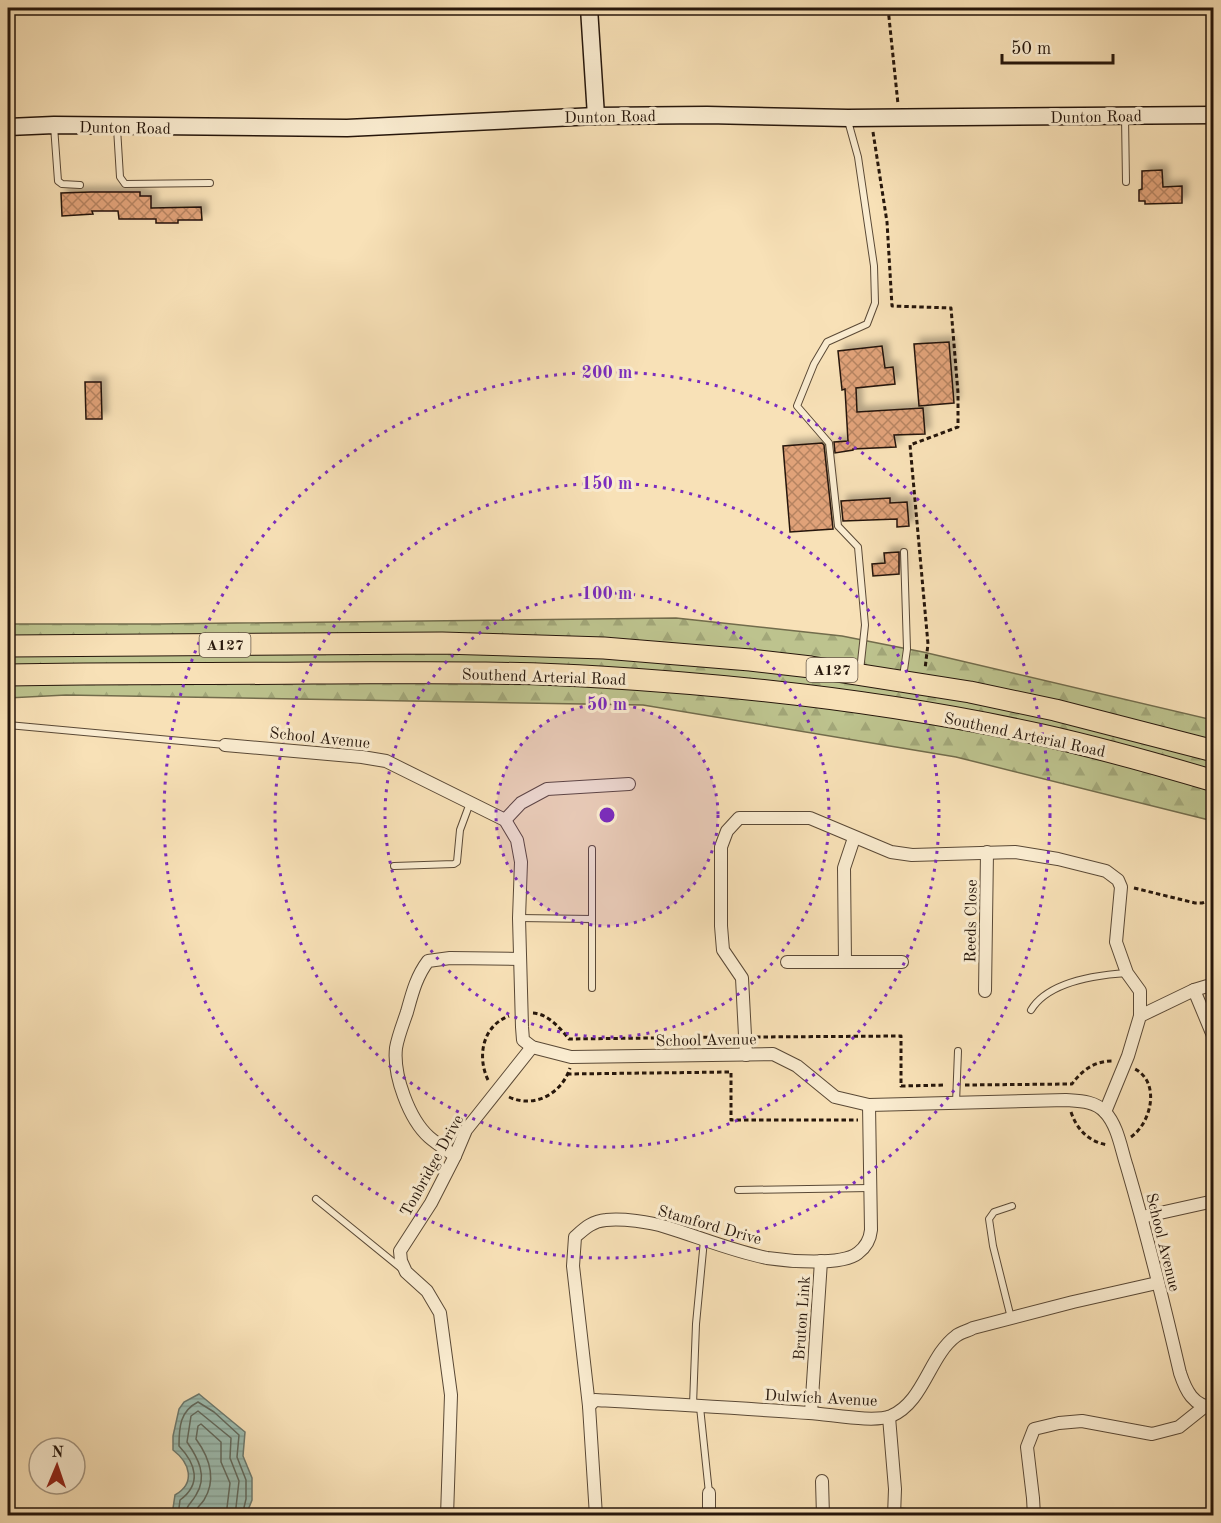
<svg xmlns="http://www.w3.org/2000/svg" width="1221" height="1523" font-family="'Old Standard TT',serif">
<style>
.forest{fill:url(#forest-firs);stroke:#726c4c;stroke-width:1.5}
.water{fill:url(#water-rules);stroke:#6d7a6f;stroke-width:1.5}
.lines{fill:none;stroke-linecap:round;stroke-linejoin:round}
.shore{stroke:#626a5e;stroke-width:1.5}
.building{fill:url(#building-cross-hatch);stroke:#26160b;stroke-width:1.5;filter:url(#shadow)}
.lane-casing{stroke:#5a4936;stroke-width:8}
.street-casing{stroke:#5a4936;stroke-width:14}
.secondary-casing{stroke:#26160b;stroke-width:19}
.highway-casing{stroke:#26160b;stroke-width:23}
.path{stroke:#26160b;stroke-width:3;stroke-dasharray:4.5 3;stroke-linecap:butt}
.lane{stroke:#faecd0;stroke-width:6}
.street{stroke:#faecd0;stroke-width:12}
.secondary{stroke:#faecd0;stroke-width:16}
.highway{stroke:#f8e1b7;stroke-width:21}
.ring{fill:none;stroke:#7b2cbf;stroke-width:3;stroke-dasharray:3 6}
.labels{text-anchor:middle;stroke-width:6;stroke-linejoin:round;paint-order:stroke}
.shield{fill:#faecd0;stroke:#665646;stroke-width:1.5}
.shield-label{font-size:15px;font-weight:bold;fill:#26160b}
.street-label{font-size:16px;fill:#26160b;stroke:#faecd0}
.centre{fill:#7b2cbf;stroke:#faecd0;stroke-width:3}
.ring-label{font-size:18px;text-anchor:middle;font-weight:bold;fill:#7b2cbf;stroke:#faecd0;stroke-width:6;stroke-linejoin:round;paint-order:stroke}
</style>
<defs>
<pattern id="forest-firs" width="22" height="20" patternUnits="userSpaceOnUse" patternTransform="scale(1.5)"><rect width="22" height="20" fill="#bdc38e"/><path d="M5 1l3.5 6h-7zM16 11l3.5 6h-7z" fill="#a2a779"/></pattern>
<pattern id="water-rules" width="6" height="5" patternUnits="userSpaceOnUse" patternTransform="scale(1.5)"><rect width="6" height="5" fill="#9dbdb1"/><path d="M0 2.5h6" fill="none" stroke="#87a297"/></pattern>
<pattern id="building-cross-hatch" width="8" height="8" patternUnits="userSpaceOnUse" patternTransform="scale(1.5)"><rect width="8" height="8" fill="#e0a279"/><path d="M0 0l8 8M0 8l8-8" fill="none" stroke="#b58361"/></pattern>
<filter id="shadow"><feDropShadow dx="5.5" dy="-5.5" stdDeviation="3" flood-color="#0004"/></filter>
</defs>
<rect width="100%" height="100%" fill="#f8e1b7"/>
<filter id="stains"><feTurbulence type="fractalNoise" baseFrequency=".00333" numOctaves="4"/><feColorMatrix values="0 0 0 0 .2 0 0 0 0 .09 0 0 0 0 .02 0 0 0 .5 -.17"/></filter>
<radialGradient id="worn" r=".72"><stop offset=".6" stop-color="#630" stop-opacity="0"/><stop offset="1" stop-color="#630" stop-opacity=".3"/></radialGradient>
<path class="forest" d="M676 618 842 636 923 652 1213 720V821L956 757 643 705 66 695 8 698V624H158Z"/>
<path class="water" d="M199 1394 245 1432 243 1456 252 1478V1500L246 1515H172L175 1495C196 1483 190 1463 173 1450V1436L179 1409 184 1402Z"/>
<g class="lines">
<g class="shore">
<path d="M178 1516 180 1500C202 1484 196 1464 179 1446 179 1427 180 1411 198 1402L214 1412 239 1435 237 1457 246 1480V1499L242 1516"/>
<path d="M185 1516C186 1505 191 1504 196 1495 208 1476 198 1458 187 1442L191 1416 198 1411 231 1438 230 1458 239 1481 235 1516"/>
<path d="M194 1516C195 1508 200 1506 204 1500 217 1479 209 1457 196 1439L198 1426 201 1424 221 1442V1462L230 1483 226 1516"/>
</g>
</g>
<g class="building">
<path d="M1162 170 1163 187 1182 186V203L1145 204V201H1139V190L1142 189V171Z"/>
<path d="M91 192H140V196H151V208L201 207 202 220H178V223H156V219H119L118 211H92L93 214 62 216 61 193Z"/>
<path d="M949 342 954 403 919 406 914 344Z"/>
<path d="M882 346 885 368 893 367 895 384 856 388 857 412 923 408 925 434 894 435 896 447 853 449V450L835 453 834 442 848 441 845 389 842 390 838 351Z"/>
<path d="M85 382H101L102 419H86Z"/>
<path d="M822 443 824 445 833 529 790 532 783 446Z"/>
<path d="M890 498V503L907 502 909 526 897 527V519L843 521 841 501Z"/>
<path d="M899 552V574L873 576 872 564 885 563 884 553Z"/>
</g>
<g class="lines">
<g class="lane-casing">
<g id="lane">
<path d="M1125 117 1126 182"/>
<path d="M848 121 858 157 874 266 875 303 867 324 827 342 814 364 797 406 829 443 838 526 858 547 865 625 860 671"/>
<path d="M54 126 58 181 62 184 80 185"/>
<path d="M117 128 120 177 125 184 210 183"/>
<path d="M903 677 907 649 904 552"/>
<path d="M8 725 225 745"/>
<path d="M394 866 454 864 457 862 460 830 470 803"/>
<path d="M519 918 592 919"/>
<path d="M592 988V849"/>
<path d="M1031 1010C1048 982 1096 975 1127 973"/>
<path d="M956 1103 958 1051"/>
<path d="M738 1190 870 1188"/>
<path d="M316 1199 402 1269"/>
<path d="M1011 1318 993 1246 989 1219 994 1212 1012 1206"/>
<path d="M693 1405 696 1324 704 1240"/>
<path d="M700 1407 709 1493"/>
<path d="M894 1511 954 1516"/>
</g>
</g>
<g class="street-casing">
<g id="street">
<path d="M225 745 362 757 386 761 505 820 517 840 521 862 519 918 522 1027 523 1040 532 1047 571 1057 773 1054 797 1066 835 1097 869 1105 1066 1100C1080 1101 1095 1101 1105 1112 1118 1126 1121 1149 1127 1167 1147 1235 1164 1304 1180 1373 1186 1391 1193 1406 1214 1408"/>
<path d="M505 820 521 803 547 789 629 784"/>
<path d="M787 962H902"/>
<path d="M845 962 844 868 854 838"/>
<path d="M1194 990 1214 1038"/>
<path d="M985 991 987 852"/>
<path d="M746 1055 742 978 723 950 721 926V847L727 831 739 818H810L891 852 912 855 1015 852 1058 859 1106 871 1118 880 1121 887 1116 942 1127 973 1140 991V1016"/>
<path d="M1105 1112 1128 1056 1140 1016 1194 990 1214 984"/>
<path d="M455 1156C447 1150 437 1144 429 1137 409 1119 393 1075 396 1048 398 1036 403 1024 407 1012 412 994 416 977 428 961L450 958 520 959"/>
<path d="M1142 1217 1214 1201"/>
<path d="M589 1406 595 1400C666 1404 738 1408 809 1413 830 1414 873 1423 891 1416 924 1402 929 1356 956 1336 961 1332 968 1331 973 1328L1073 1302 1157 1283"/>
<path d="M811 1413 821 1261"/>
<path d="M889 1417 895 1489 894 1516"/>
<path d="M822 1481 823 1516"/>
<path d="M447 1516 451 1395 440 1313 427 1291 406 1272 401 1261 400 1251 431 1203 455 1156 466 1130 532 1047"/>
<path d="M596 1516 589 1406 573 1266 575 1237C584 1229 592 1221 606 1220 622 1218 650 1222 666 1227 699 1237 732 1251 767 1258 787 1261 842 1266 858 1253 866 1247 870 1240 871 1230L869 1105"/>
<path d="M709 1516V1493"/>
<path d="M1034 1516 1033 1498 1027 1447 1034 1429 1059 1423 1082 1421 1152 1434 1179 1427 1204 1407"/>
</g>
</g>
<g class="secondary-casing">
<g id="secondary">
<path d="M589 8 596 116"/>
<path d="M8 127 54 125 347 128 596 116 707 115 848 118 1214 115"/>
</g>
</g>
<g class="highway-casing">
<g id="highway">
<path d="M8 646 442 643 604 648 750 660 811 667 970 692 1055 710 1214 751"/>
<path d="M8 675C109 673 211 674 313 673 409 673 505 671 600 677 749 686 897 703 1042 735 1100 748 1157 764 1214 781"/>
</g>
</g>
<g class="path">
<path d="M888 8 898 104"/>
<path d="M873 132 887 222 892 306 951 308 958 393V427L910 445 928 644 925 669"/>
<path d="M1134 888 1195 903H1202L1214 899"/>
<path d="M533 1013C548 1014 559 1027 569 1039L734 1037"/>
<path d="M756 1037 901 1036V1086L946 1085"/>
<path d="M567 1074 731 1072V1120H858"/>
<path d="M488 1080C477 1057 482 1026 509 1016"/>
<path d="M965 1085 1072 1084C1082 1070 1095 1061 1112 1061"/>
<path d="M509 1097C535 1109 562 1093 570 1068"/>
<path d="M1071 1112C1077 1130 1089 1142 1108 1145"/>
<path d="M1131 1137C1151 1123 1161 1083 1135 1069"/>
</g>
<use href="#lane" class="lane"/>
<use href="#street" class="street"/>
<use href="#secondary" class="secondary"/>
<use href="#highway" class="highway"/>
</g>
<circle cx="607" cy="815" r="111" fill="#7b2cbf" fill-opacity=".12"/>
<g class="ring">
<circle cx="607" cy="815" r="111"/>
<circle cx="607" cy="815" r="222"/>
<circle cx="607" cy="815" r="332"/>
<circle cx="607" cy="815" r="443"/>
</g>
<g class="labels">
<g class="shield">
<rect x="199.5" y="633" width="51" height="24" rx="4.5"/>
<rect x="806.5" y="658" width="51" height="24" rx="4.5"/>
</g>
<g class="shield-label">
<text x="225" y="650">A127</text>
<text x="832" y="675">A127</text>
</g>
<g class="street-label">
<text transform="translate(610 116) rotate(-1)" y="6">Dunton Road</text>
<text transform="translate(1096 116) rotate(-1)" y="6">Dunton Road</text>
<text transform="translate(125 127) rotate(1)" y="6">Dunton Road</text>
<text transform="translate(544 676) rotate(2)" y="6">Southend Arterial Road</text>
<text transform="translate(1025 734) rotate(12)" y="6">Southend Arterial Road</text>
<text transform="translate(320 737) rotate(6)" y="6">School Avenue</text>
<text transform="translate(970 921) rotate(-89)" y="6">Reeds Close</text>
<text transform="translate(706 1039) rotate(-1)" y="6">School Avenue</text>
<text transform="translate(431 1165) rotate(-61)" y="6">Tonbridge Drive</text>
<text transform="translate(710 1224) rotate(16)" y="6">Stamford Drive</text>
<text transform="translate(1164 1242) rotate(76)" y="6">School Avenue</text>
<text transform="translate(801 1318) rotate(-86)" y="6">Bruton Link</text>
<text transform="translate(821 1397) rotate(3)" y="6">Dulwich Avenue</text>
</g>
</g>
<circle cx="607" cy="815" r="9" class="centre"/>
<g class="ring-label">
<text x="607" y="378">200 m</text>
<text x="607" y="489">150 m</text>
<text x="607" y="599">100 m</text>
<text x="607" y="710">50 m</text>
</g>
<rect width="1221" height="1523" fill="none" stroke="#f8e1b7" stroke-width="30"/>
<rect x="9" y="9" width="1203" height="1505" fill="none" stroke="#26160b" stroke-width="3"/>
<rect x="15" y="15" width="1191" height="1493" fill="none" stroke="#26160b" stroke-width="1.5"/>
<g transform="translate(57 1466) rotate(2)"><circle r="28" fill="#faecd0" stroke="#a59681" stroke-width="1.5"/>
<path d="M0-4.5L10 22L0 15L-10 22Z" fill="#8f2418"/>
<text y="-9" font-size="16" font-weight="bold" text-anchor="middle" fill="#26160b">N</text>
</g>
<path d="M1002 54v9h111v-9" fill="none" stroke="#26160b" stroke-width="3"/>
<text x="1011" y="54" font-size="18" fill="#26160b" stroke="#faecd0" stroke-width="4.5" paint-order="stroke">50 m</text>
<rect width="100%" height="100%" filter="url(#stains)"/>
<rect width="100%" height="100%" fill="url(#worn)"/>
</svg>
